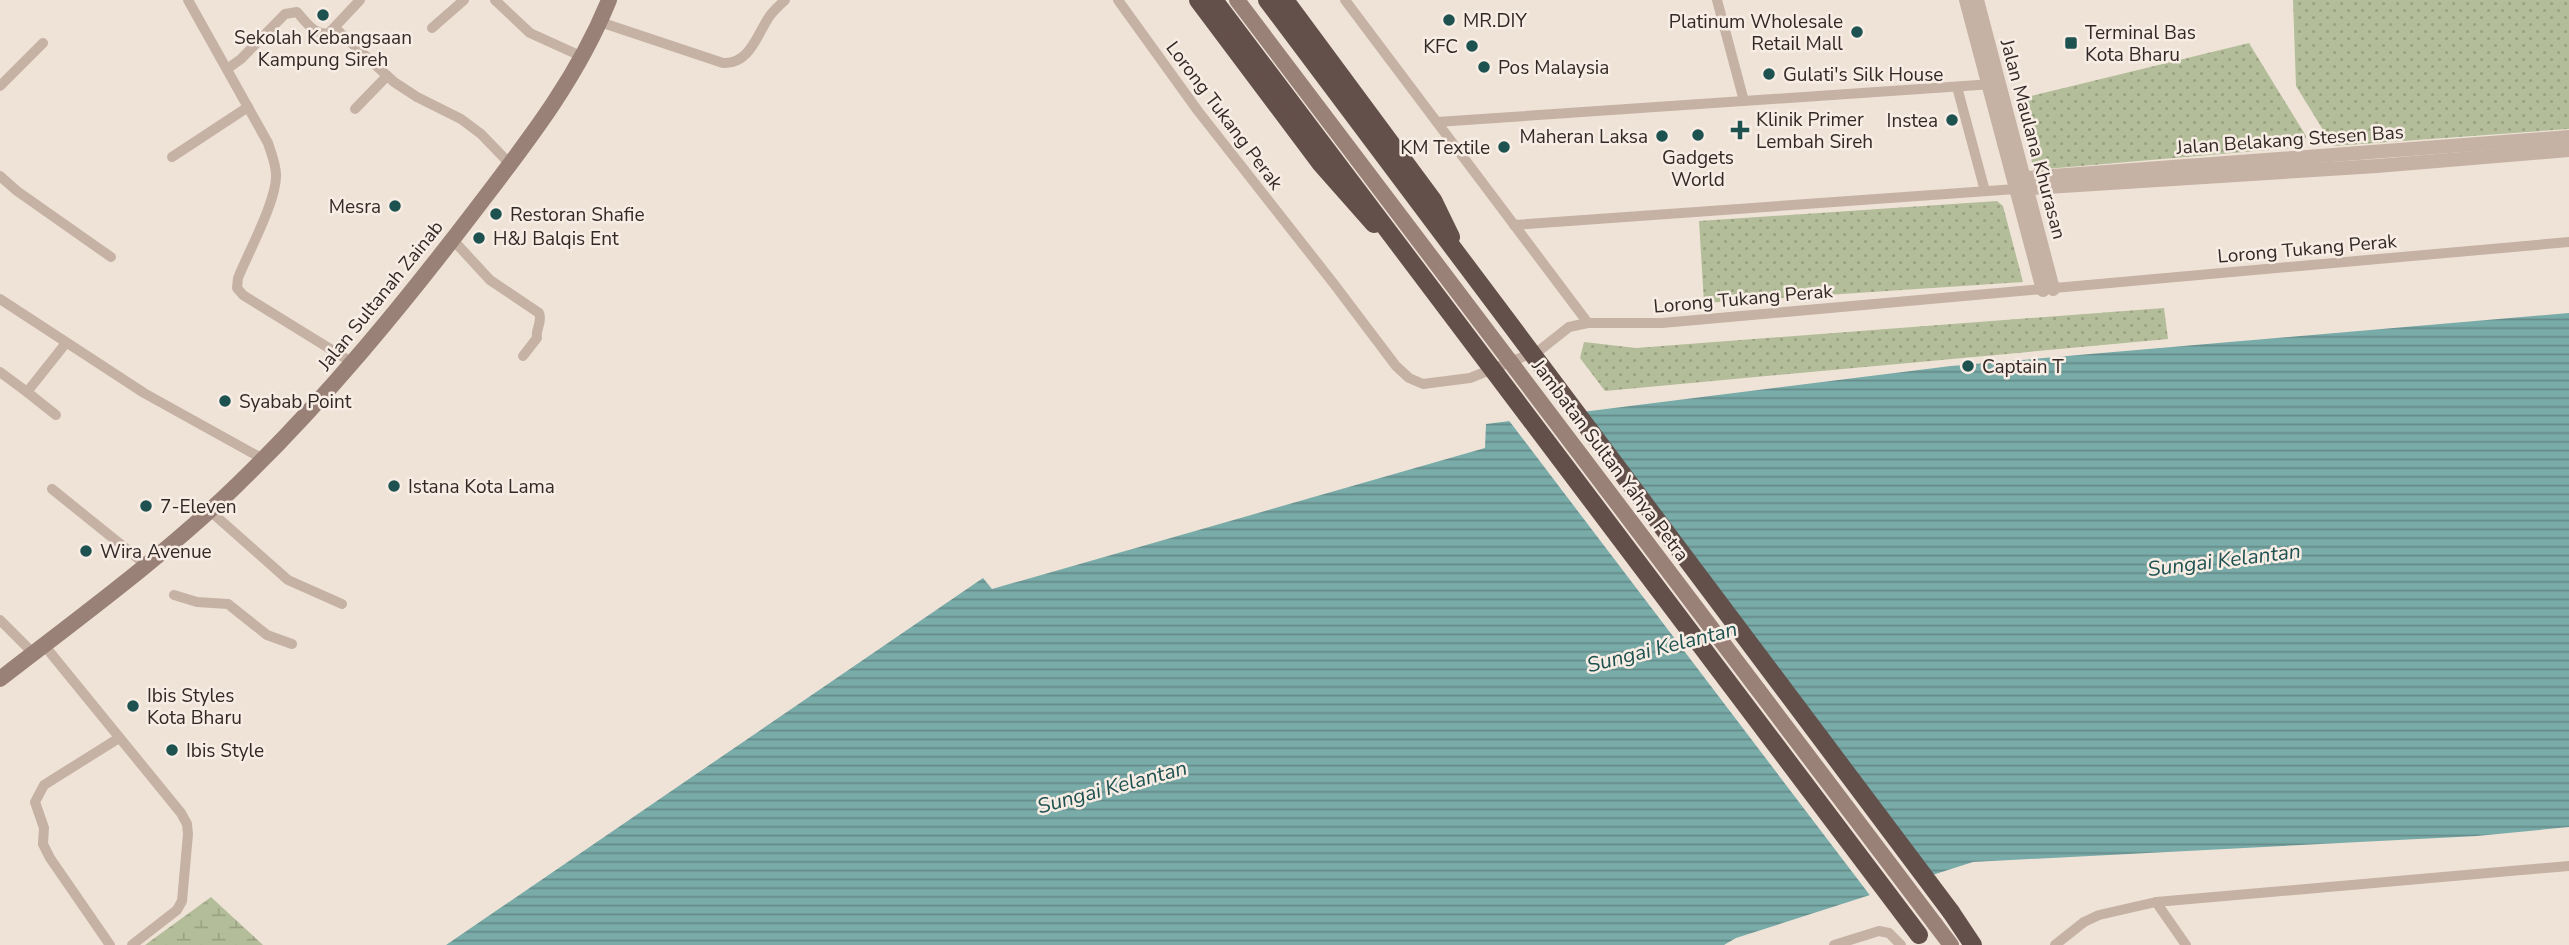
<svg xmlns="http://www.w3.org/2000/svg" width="2569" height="945" font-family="'Nunito Sans',sans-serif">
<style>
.green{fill:url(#green-dots)}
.wetland{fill:url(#wetland-marsh)}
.water{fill:url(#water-rules)}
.pier{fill:#efe3d8}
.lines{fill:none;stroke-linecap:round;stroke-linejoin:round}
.minor{stroke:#c6b2a5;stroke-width:10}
.tertiary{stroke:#c6b2a5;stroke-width:14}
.secondary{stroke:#9a8177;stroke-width:16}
.trunk{stroke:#64504a;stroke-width:18}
.secondary-bridge{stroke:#9a8177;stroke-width:16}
.trunk-bridge{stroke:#64504a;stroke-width:18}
.poi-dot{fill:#1e5251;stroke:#f8ede4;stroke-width:2.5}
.labels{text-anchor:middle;stroke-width:5;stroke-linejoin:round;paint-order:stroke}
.poi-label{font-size:19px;fill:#332926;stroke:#f8ede4;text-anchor:start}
.street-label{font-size:19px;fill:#332926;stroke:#f8ede4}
.water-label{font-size:21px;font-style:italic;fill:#1e5251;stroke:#f8ede4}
</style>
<defs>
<pattern id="green-dots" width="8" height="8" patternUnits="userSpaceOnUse" patternTransform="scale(1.75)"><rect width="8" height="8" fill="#b4bd99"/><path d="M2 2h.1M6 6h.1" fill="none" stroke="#9ba284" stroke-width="1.8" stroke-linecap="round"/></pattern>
<pattern id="wetland-marsh" width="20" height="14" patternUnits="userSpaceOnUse" patternTransform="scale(1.75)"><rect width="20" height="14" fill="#b4bd99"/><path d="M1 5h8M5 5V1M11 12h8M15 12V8" fill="none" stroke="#9ba284"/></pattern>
<pattern id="water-rules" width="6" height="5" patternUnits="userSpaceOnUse" patternTransform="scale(1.75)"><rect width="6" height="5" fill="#79aba9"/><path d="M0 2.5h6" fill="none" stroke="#648b89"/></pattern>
</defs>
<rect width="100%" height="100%" fill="#efe3d8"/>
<g class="green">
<path d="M2293 0H2569V129L2333 146 2296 86Z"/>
<path d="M2249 43 2306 136 2303 147 2034 170 2019 113 2031 96Z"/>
<path d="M1997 201 2003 206 2023 282 1704 303 1699 221Z"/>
<path d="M2164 308 2168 339 1605 391 1580 358 1584 342 1636 348Z"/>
</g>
<path class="wetland" d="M211 897 263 945H145Z"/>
<path class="water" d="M2569 313V827L2477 836 1973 862 1736 938 1724 945H446L983 578 992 589 1485 448 1486 424 1951 366Z"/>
<path class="pier" d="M1581 408 1930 879 1872 898 1507 418Z"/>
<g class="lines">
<g class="minor">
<path d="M188 0 268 143C271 153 276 164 276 175 277 200 248 253 238 278L237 288 243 295 353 363"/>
<path d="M495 0 530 33 583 57"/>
<path d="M1118 0 1198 111 1334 284 1396 366 1409 378 1423 384 1470 378 1540 350 1569 327 1588 323H1662L2569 242"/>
<path d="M1345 0 1588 323"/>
<path d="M1717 0 1744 101"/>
<path d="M600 22 723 63C749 65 757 35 769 17 773 11 779 6 785 0"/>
<path d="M335 28 394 82 417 97 461 119 481 134 510 164"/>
<path d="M432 28 464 0"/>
<path d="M227 69 241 59 285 14 297 12C306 22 315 36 329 33L360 0"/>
<path d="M0 86 43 43"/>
<path d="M1957 87 1985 191"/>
<path d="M355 109 387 76"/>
<path d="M1437 122 1993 84"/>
<path d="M172 157 248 107"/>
<path d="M0 176 17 191 111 257"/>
<path d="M1514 225 2016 189"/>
<path d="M453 240 490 280 539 313C543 322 535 329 537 338L523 356"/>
<path d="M0 299 144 393 263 459"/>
<path d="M0 372 27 392 66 343"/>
<path d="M27 392 56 415"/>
<path d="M52 489 145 564"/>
<path d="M209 510 288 580 342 604"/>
<path d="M174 595 197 602 228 604 267 635 292 644"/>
<path d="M0 620 33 653"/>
<path d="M44 645 181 813 187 824 188 834 182 901 177 910 132 945"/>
<path d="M2156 902 2186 945"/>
<path d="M110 945 50 858 43 844 44 828 35 802 44 785 119 738"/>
<path d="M1834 945 1879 931 1889 933 1901 945"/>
<path d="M2055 945 2084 922 2099 915 2156 902 2569 866"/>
</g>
<g class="tertiary">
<path d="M1966 0 2043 290"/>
<path d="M1977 0 2053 289"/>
<path d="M2014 179 2569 137"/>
<path d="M2016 189 2377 166 2569 150"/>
</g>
<g class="secondary">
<path d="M0 679C80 617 164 556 237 485 325 400 402 306 476 209 527 142 577 79 609 0"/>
<path d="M1935 924 1951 945"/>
</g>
<g class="trunk">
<path d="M1198 0 1321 164 1374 224"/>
<path d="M1285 0 1433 200 1451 237"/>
<path d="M1951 912 1973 945"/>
</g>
<path class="secondary-bridge" d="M1237 0 1935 924"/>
<g class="trunk-bridge">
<path d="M1214 0 1919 935"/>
<path d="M1267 0 1951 912"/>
</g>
</g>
<g class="poi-dot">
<circle cx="323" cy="15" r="7"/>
<circle cx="1449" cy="20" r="7"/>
<circle cx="1857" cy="32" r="7"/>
<rect x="2064" y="36" width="14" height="14" rx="3.5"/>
<circle cx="1472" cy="46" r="7"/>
<circle cx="1484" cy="67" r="7"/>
<circle cx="1769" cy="74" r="7"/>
<circle cx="1952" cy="120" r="7"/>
<path d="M1736.5 119.5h7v7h7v7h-7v7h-7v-7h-7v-7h7z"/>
<circle cx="1698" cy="135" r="7"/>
<circle cx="1662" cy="136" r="7"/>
<circle cx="1504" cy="147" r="7"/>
<circle cx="395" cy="206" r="7"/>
<circle cx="496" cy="214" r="7"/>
<circle cx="479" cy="238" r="7"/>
<circle cx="1968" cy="366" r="7"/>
<circle cx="225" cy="401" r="7"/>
<circle cx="394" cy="486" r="7"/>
<circle cx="146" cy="506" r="7"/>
<circle cx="86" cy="551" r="7"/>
<circle cx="133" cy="706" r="7"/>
<circle cx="172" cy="750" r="7"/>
</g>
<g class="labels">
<g class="poi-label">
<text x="1463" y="27">MR.DIY</text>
<text x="1843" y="28" text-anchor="end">Platinum Wholesale<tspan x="1843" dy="22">Retail Mall</tspan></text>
<text x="2085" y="39">Terminal Bas<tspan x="2085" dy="22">Kota Bharu</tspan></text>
<text x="323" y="44" text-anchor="middle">Sekolah Kebangsaan<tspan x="323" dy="22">Kampung Sireh</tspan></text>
<text x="1458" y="53" text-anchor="end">KFC</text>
<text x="1498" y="74">Pos Malaysia</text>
<text x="1783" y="81">Gulati's Silk House</text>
<text x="1756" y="126">Klinik Primer<tspan x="1756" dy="22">Lembah Sireh</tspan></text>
<text x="1938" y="127" text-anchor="end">Instea</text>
<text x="1648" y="143" text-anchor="end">Maheran Laksa</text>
<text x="1490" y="154" text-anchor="end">KM Textile</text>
<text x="1698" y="164" text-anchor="middle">Gadgets<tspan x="1698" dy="22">World</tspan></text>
<text x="381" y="213" text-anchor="end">Mesra</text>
<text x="510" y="221">Restoran Shafie</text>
<text x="493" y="245">H&amp;J Balqis Ent</text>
<text x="1982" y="373">Captain T</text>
<text x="239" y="408">Syabab Point</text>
<text x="408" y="493">Istana Kota Lama</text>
<text x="160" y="513">7-Eleven</text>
<text x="100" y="558">Wira Avenue</text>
<text x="147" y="702">Ibis Styles<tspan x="147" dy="22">Kota Bharu</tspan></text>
<text x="186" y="757">Ibis Style</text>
</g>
<g class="street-label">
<text transform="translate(1225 115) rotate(53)" y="7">Lorong Tukang Perak</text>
<text transform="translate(2034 139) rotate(75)" y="7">Jalan Maulana Khurasan</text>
<text transform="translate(2290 139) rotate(-4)" y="7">Jalan Belakang Stesen Bas</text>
<text transform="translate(2307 248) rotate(-5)" y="7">Lorong Tukang Perak</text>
<text transform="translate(380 295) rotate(-51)" y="7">Jalan Sultanah Zainab</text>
<text transform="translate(1743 298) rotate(-5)" y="7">Lorong Tukang Perak</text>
<text transform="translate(1611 460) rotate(53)" y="7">Jambatan Sultan Yahya Petra</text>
</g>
<g class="water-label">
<text transform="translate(2224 560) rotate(-7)" y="7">Sungai Kelantan</text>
<text transform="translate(1662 647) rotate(-14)" y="7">Sungai Kelantan</text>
<text transform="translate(1112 787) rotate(-15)" y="7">Sungai Kelantan</text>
</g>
</g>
</svg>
